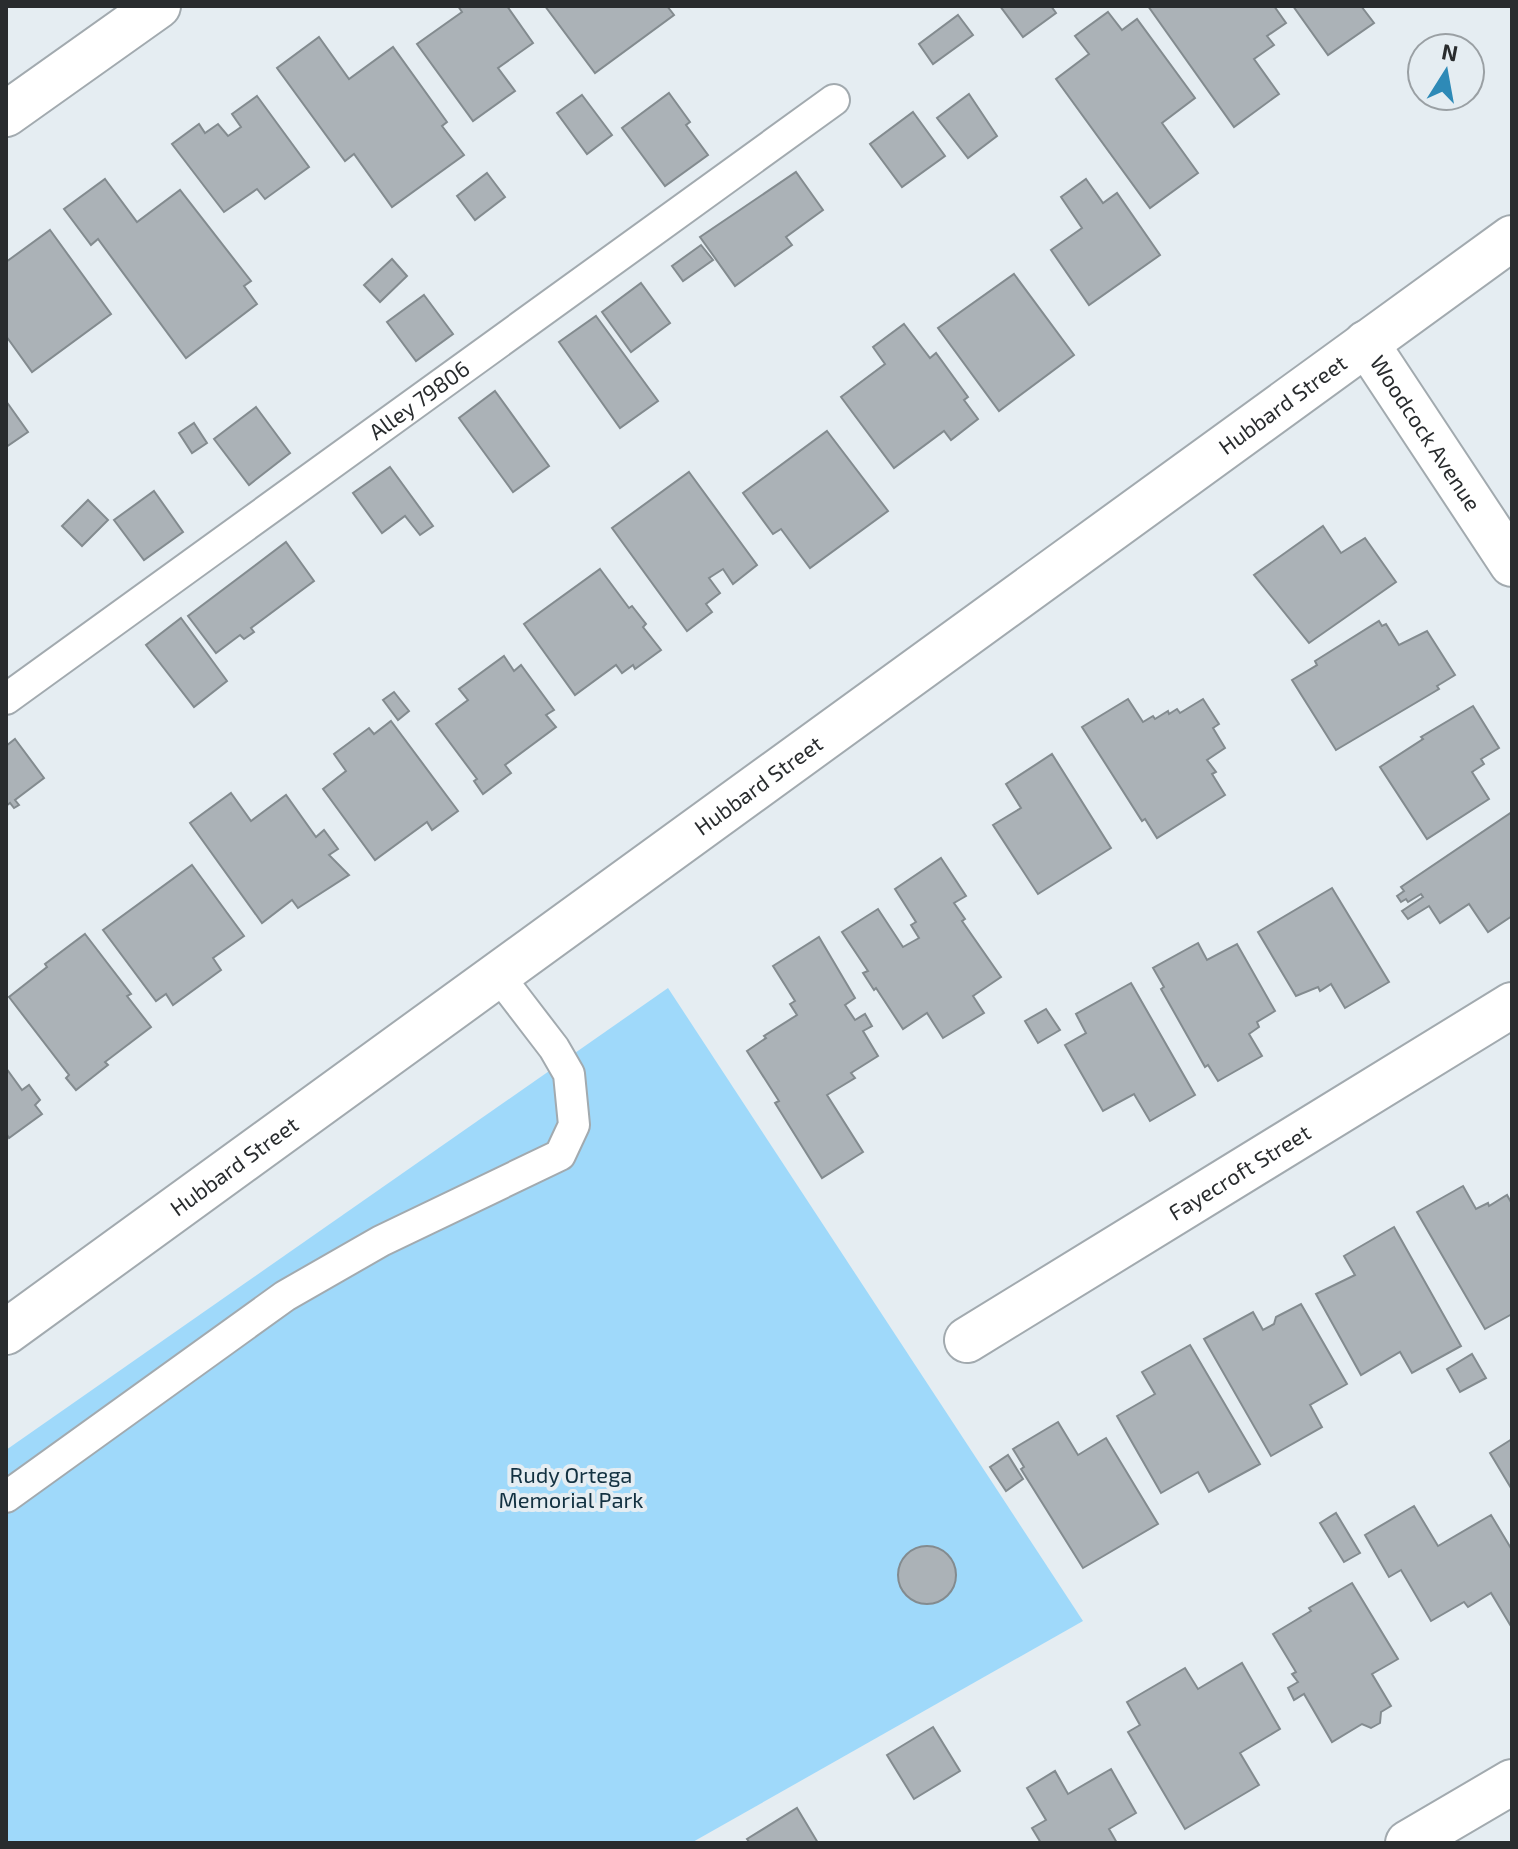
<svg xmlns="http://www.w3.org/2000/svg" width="1518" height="1849" font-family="'Exo 2',sans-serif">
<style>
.green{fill:#9fd9fa}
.building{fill:#abb2b7;stroke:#838b8f;stroke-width:2}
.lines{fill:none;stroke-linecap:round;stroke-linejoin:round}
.lane-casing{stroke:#a2aaaf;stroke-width:34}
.street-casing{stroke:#a2aaaf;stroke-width:48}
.secondary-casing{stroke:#a2aaaf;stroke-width:48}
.lane{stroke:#fff;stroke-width:30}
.street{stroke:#fff;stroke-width:44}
.secondary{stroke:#fff;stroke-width:44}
.labels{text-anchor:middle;stroke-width:8;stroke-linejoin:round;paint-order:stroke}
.street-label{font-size:22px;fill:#292c2e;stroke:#e5edf2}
.park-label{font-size:22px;fill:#123141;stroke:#e5edf2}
</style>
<rect width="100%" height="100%" fill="#e5edf2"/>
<path class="green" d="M668 988 1083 1621 691 1843H6V1450Z"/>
<g class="building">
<path d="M458 6H507L533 43 498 68 515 91 473 121 417 44 462 12Z"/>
<path d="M545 6H667L674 15 595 73Z"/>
<path d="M1000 6H1051L1056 13 1023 37Z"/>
<path d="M1148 6H1274L1286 23 1267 36 1274 45 1254 59 1279 94 1234 127Z"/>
<path d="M1293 6H1361L1374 23 1328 55Z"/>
<path d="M1108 12 1122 30 1137 19 1195 98 1162 123 1198 173 1150 208 1056 79 1089 54 1075 36Z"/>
<path d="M958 15 973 35 933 64 919 44Z"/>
<path d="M319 37 349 79 393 47 447 122 442 126 464 155 392 207 354 154 345 161 277 68Z"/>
<path d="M669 93 690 122 686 125 708 155 665 186 622 128Z"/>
<path d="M969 94 997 136 968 158 937 118Z"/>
<path d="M582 95 612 135 587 154 557 113Z"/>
<path d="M257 96 309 167 265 199 257 189 224 212 172 144 199 124 205 133 218 124 228 136 241 127 232 114Z"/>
<path d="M913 112 945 156 902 187 870 144Z"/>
<path d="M796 172 823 210 786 237 792 245 735 286 700 237Z"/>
<path d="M487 173 505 197 475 220 457 196Z"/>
<path d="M105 179 137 222 180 190 251 281 244 286 257 304 186 358 98 239 91 245 64 209Z"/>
<path d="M1086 179 1103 203 1117 193 1160 255 1089 305 1051 250 1082 228 1061 197Z"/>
<path d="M50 230 111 314 32 372 6 336V262Z"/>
<path d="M701 245 713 260 683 281 672 266Z"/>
<path d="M392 259 407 276 380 302 364 285Z"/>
<path d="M1014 274 1074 355 999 411 938 328Z"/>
<path d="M641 283 670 323 631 352 602 312Z"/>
<path d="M424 295 453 334 416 361 387 322Z"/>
<path d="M596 316 658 401 620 428 559 342Z"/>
<path d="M904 324 930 358 936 353 968 397 964 400 978 419 951 440 944 431 894 468 841 397 885 364 873 347Z"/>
<path d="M495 391 549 466 513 492 459 418Z"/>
<path d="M6 401 28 432 6 447Z"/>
<path d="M256 407 290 453 249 485 214 439Z"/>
<path d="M194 423 207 443 192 453 179 433Z"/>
<path d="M827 431 888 511 810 568 781 529 773 534 743 493Z"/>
<path d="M390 467 433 526 420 535 405 516 382 533 353 493Z"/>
<path d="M689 472 757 565 733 584 723 569 709 578 720 593 706 604 712 612 687 631 612 528Z"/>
<path d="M154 491 183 532 144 560 114 520Z"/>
<path d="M88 500 108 520 82 546 62 526Z"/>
<path d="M1323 526 1341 553 1365 538 1396 582 1309 643 1254 575Z"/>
<path d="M286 542 314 581 251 628 254 632 244 639 240 635 216 653 188 616Z"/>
<path d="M600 569 629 608 632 606 646 624 643 627 661 650 635 669 633 665 622 673 616 665 575 695 524 624Z"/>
<path d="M181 618 227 681 194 707 146 645Z"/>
<path d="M1379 621 1382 626 1386 624 1399 645 1427 631 1455 675 1437 686 1439 689 1336 750 1292 680 1317 665 1315 661Z"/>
<path d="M504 656 514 671 521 665 554 710 546 715 556 727 505 765 511 773 483 794 474 781 477 779 436 724 468 700 459 689Z"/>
<path d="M394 692 409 711 398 720 383 700Z"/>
<path d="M1128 699 1143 722 1153 716 1155 719 1168 711 1169 714 1177 709 1180 713 1203 699 1219 724 1213 728 1225 748 1207 760 1216 772 1212 774 1225 795 1157 838 1145 819 1142 821 1082 727Z"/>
<path d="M1473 706 1499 748 1481 759 1484 764 1472 772 1489 799 1427 839 1380 767 1423 739 1421 737Z"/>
<path d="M391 721 458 811 432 830 427 822 375 860 323 789 346 771 334 754 369 728 374 734Z"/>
<path d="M15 739 44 778 15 800 19 805 14 808 10 803 6 806V746Z"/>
<path d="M1052 754 1111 848 1038 894 993 825 1021 808 1006 784Z"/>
<path d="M231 793 251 821 286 795 316 837 324 830 338 849 329 855 349 875 298 908 292 900 262 923 190 823Z"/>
<path d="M1512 812V916L1488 932 1469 904 1440 923 1429 906 1408 919 1402 911 1423 897 1421 894 1408 902 1406 899 1401 902 1397 896 1404 891 1401 887Z"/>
<path d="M941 858 966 896 954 903 965 919 962 921 1001 977 973 996 984 1013 943 1038 927 1013 903 1029 876 988 874 990 863 973 868 971 842 932 878 909 903 947 919 938 911 925 916 922 895 889Z"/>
<path d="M192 865 244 936 213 958 221 970 173 1005 166 994 156 1001 103 930Z"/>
<path d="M1332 888 1389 982 1345 1008 1331 984 1320 991 1318 987 1296 996 1258 932Z"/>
<path d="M85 934 131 994 127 996 151 1027 105 1062 108 1065 76 1090 66 1078 69 1075 9 997 47 967 45 964Z"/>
<path d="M819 937 855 998 845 1005 855 1020 865 1014 872 1026 863 1031 878 1056 851 1073 855 1078 827 1095 863 1152 822 1178 775 1103 779 1101 747 1051 766 1038 764 1036 797 1015 790 1004 795 1001 773 966Z"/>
<path d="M1198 943 1207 960 1237 944 1275 1011 1257 1022 1259 1027 1249 1034 1262 1056 1218 1081 1208 1065 1205 1067 1161 989 1164 987 1153 968Z"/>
<path d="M1131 983 1195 1095 1150 1121 1134 1094 1103 1111 1065 1045 1086 1033 1076 1014Z"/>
<path d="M1046 1009 1060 1030 1038 1043 1025 1021Z"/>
<path d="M6 1068 22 1090 29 1085 40 1100 35 1105 42 1114 9 1138 6 1133Z"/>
<path d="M1463 1186 1476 1209 1488 1203 1489 1206 1507 1195 1512 1204V1314L1485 1329 1417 1212Z"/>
<path d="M1394 1227 1461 1346 1412 1373 1400 1352 1361 1375 1316 1294 1355 1275 1344 1256Z"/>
<path d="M1301 1304 1347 1384 1310 1405 1322 1427 1271 1456 1204 1339 1253 1312 1263 1330 1274 1324 1276 1317Z"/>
<path d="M1190 1345 1260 1464 1209 1492 1198 1472 1161 1493 1117 1416 1155 1394 1142 1372Z"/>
<path d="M1472 1354 1486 1378 1460 1392 1447 1369Z"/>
<path d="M1058 1422 1078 1455 1106 1438 1158 1524 1083 1568 1021 1469 1024 1467 1013 1449Z"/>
<path d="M1512 1439V1488H1511L1490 1453Z"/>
<path d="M1008 1455 1023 1479 1006 1491 990 1467Z"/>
<path d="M1414 1506 1438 1546 1491 1515 1512 1550V1628L1491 1593 1468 1607 1464 1602 1431 1621 1401 1570 1389 1577 1365 1535Z"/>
<path d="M1336 1513 1360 1553 1344 1562 1320 1523Z"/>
<circle cx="927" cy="1575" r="29"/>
<path d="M1352 1583 1398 1659 1372 1674 1391 1706 1381 1712 1380 1723 1371 1728 1362 1724 1332 1742 1304 1694 1294 1700 1288 1688 1298 1682 1292 1674 1296 1672 1273 1634 1311 1611 1309 1608Z"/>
<path d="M1242 1663 1280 1729 1240 1753 1259 1785 1185 1829 1128 1732 1140 1725 1127 1702 1185 1668 1198 1689Z"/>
<path d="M933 1727 960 1771 914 1799 887 1755Z"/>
<path d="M1111 1769 1136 1813 1109 1829 1117 1843H1041L1032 1828 1046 1820 1027 1788 1055 1771 1068 1794Z"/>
<path d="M797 1808 818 1843H750L747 1839Z"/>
</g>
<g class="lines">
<g class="lane-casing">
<g id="lane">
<path id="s1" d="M6 699 834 100"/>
<path d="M6 1497 285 1296 381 1241 560 1155 574 1125 569 1074 554 1048 498 975"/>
</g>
</g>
<g class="street-casing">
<g id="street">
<path d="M6 114 158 6"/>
<path id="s2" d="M1366 343 1512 564"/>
<path id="s3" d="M967 1340 1512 1005"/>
<path d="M1408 1843 1512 1782"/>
</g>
</g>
<g class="secondary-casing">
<g id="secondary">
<path id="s4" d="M6 1332 1512 238"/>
</g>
</g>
<use href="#lane" class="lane"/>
<use href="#street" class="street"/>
<use href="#secondary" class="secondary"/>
</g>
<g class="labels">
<g class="street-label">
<text dy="8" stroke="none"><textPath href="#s1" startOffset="510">Alley 79806</textPath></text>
<text dy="8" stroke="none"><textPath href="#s4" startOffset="1578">Hubbard Street</textPath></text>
<text dy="8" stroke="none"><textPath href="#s2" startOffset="108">Woodcock Avenue</textPath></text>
<text dy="8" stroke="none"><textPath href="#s4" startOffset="930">Hubbard Street</textPath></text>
<text dy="8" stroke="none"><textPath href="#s4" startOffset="282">Hubbard Street</textPath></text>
<text dy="8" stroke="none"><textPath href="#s3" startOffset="320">Fayecroft Street</textPath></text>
</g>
<g class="park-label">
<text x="571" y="1483">Rudy Ortega<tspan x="571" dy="25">Memorial Park</tspan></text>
</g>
</g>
<rect width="1518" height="1849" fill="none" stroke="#292c2e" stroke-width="16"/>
<g transform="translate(1446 72) rotate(11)"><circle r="38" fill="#e5edf2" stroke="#9aa0a4" stroke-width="2"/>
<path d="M0-6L14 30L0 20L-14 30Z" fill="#2e8ab7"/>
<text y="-12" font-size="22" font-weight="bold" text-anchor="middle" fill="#292c2e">N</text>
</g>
</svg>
